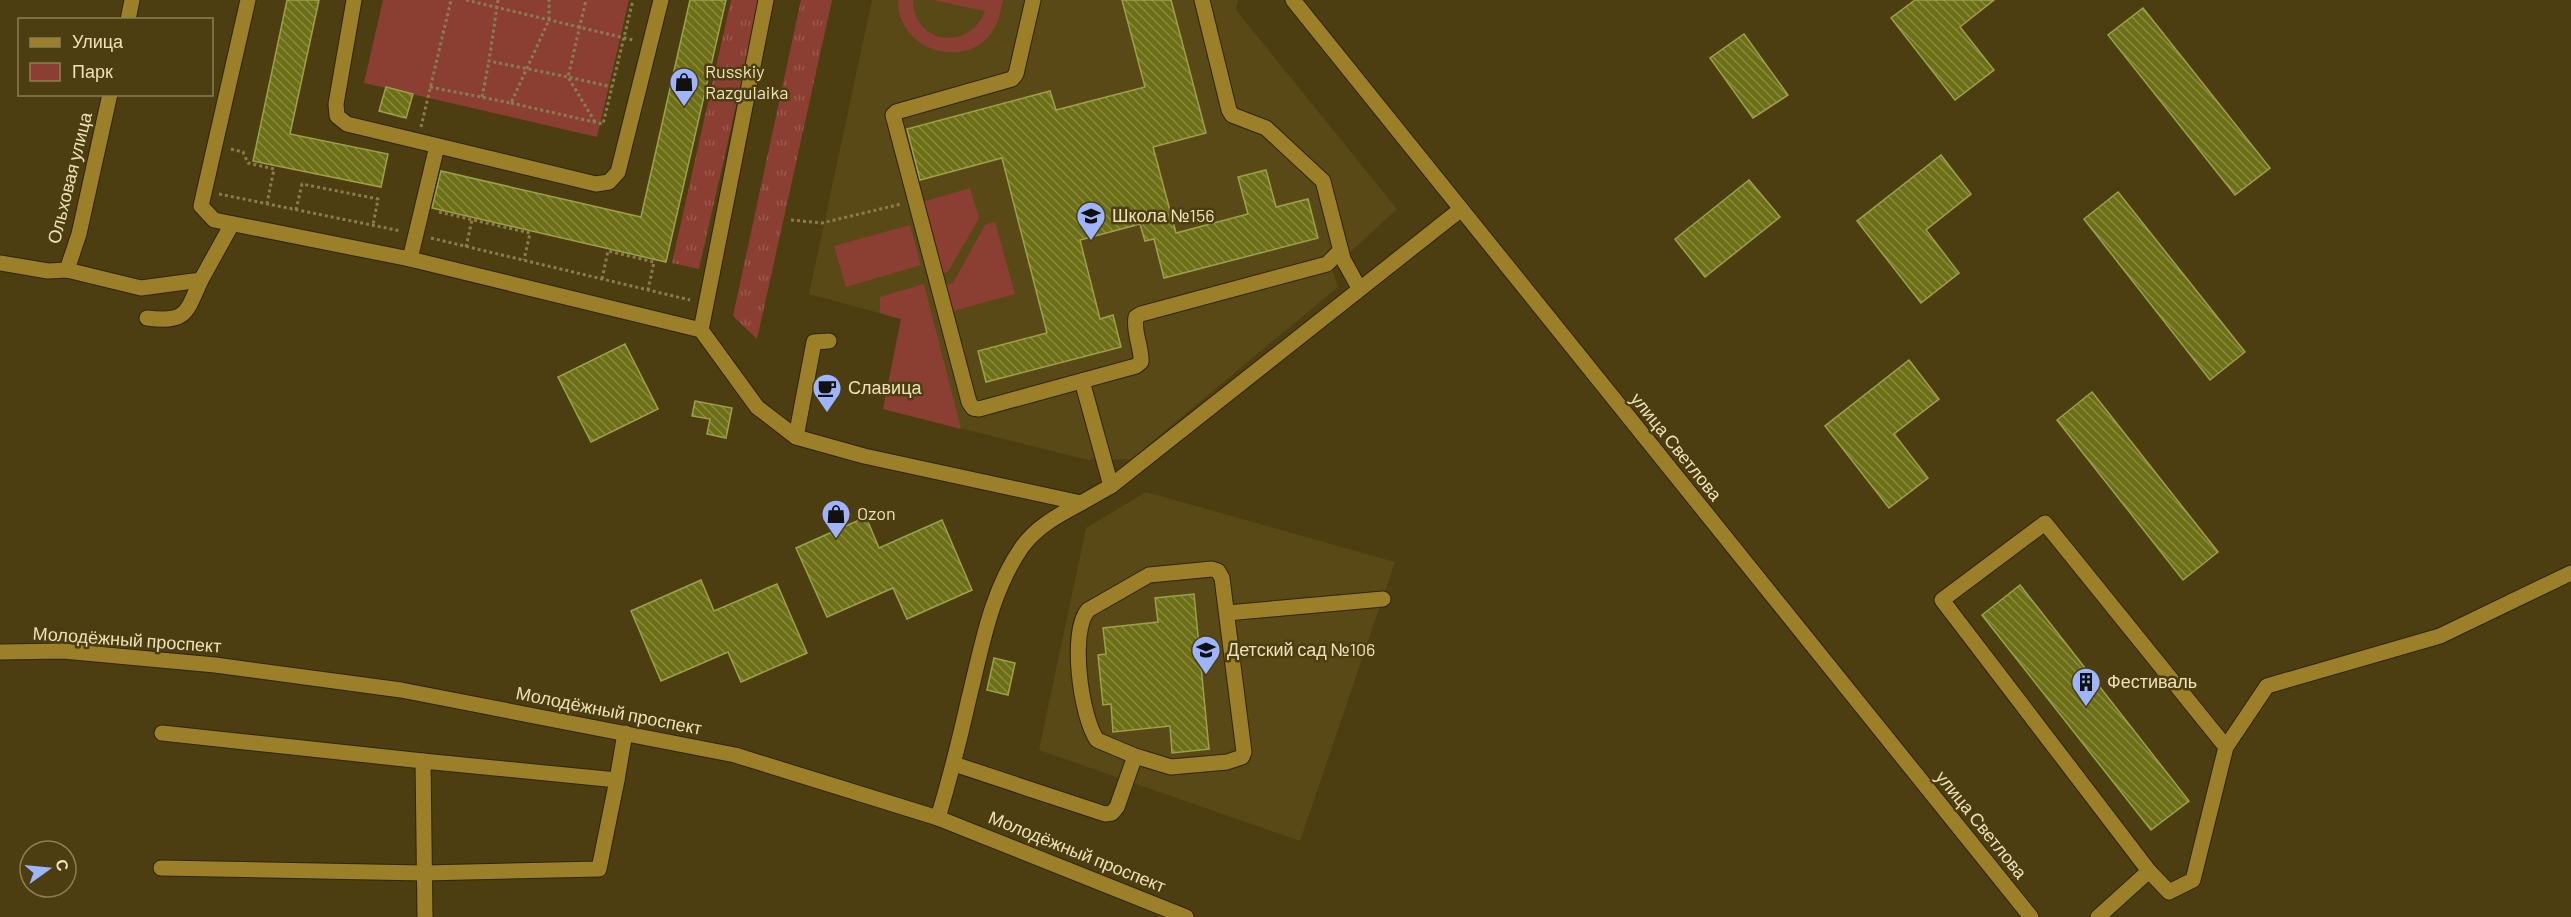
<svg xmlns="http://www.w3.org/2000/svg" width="2571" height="917" font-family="Barlow,sans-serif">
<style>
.built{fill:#594916}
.grass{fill:url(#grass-tufts)}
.green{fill:#8b3f32}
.building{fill:url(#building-back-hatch);stroke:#9da14c;stroke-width:1.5}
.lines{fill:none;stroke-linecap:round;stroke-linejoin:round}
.minor-casing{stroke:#2e250a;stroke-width:17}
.path{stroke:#8a7c51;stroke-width:3;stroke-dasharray:3 3;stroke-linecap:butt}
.minor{stroke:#9b8029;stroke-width:15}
.labels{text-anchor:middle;stroke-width:5;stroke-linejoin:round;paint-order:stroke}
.poi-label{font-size:18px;fill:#efe1ba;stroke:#4c3e10;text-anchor:start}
.street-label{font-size:18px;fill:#efe1ba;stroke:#4c3e10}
</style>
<defs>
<pattern id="grass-tufts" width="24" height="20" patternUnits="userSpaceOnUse" patternTransform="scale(1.5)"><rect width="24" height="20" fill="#8b3f32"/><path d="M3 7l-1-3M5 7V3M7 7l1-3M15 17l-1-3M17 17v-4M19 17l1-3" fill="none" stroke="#9c5a4e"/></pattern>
<pattern id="building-back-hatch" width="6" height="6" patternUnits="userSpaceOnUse" patternTransform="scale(1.5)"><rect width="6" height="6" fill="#6d6f16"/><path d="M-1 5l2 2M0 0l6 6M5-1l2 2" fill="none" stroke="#898a40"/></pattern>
</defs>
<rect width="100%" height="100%" fill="#4c3e10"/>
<g class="built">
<path d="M872 0H1238L1236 10 1397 209 1332 269 1338 287 1131 459 1088 460 883 409 901 319 809 294Z"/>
<path d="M1146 492 1395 562 1300 841 1039 750 1086 528Z"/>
</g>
<g class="grass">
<path d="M731 0H760L699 269 672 263Z"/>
<path d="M801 0H832L757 339 733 316Z"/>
</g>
<g class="green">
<path d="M383 0H629L597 137 364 83Z"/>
<path d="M898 0H913C913 44 970 52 985 11L933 0H1003C1001 9 999 19 995 27 969 74 897 51 898 0Z"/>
<path d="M970 188 979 218 948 272 939 274 919 203Z"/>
<path d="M995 222 1015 294 949 312 942 286 953 283 985 225Z"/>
<path d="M910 225 921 265 846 287 834 246Z"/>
<path d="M924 284 961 429 883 409 901 319 880 313V297Z"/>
</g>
<g class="building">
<path d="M287 0H319L290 134 388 154 381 187 253 161Z"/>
<path d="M690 0H726L666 262 432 208 441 171 641 217Z"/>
<path d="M1122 0H1171L1206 133 1153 147 1176 233 1248 214 1238 177 1266 170 1276 207 1308 199 1318 238 1164 278 1154 239 1145 241 1140 224 1080 240 1100 319 1113 315 1121 347 986 382 978 351 1047 333 1002 158 920 180 907 129 1050 91 1056 110 1145 87Z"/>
<path d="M1915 0H1994L1960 27 1994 70 1955 100 1891 18Z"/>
<path d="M2143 8 2270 168 2235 195 2108 35Z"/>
<path d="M1744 34 1788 95 1753 118 1710 58Z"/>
<path d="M386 87 413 94 406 118 379 111Z"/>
<path d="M1941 155 1971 194 1926 230 1959 273 1921 303 1857 221Z"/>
<path d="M1749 180 1780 217 1705 277 1675 239Z"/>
<path d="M2118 192 2245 352 2210 380 2084 219Z"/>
<path d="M625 344 658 409 591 442 558 377Z"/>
<path d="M1909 360 1939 399 1894 434 1928 478 1889 508 1825 426Z"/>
<path d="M2092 392 2218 552 2183 580 2057 420Z"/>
<path d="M695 401 732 408 726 438 707 434 710 419 692 416Z"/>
<path d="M866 517 879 548 942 520 972 590 907 619 893 588 827 617 796 548Z"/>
<path d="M701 580 714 611 777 584 807 653 741 682 728 652 661 681 631 611Z"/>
<path d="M2020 585 2189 801 2151 830 1982 615Z"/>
<path d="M1194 594 1209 749 1172 753 1170 726 1113 732 1111 704 1103 705 1098 655 1106 654 1103 628 1158 622 1155 598Z"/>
<path d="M994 658 1015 663 1008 695 987 690Z"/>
</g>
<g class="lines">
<g class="minor-casing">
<g id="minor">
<path d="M248 0 201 206 214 220 410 259 437 146"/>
<path d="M354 0 336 104 337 116 347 124 596 184 609 182 618 172 661 0"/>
<path d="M1033 0 1016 74 1012 79 896 112 893 115 969 402 973 408 979 409 1136 366 1141 362C1142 347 1133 333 1136 317L1141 314 1327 264 1341 250"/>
<path d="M1202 0 1229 110 1232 115 1266 128 1323 181 1343 259 1359 288"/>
<path d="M1293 0 2031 917"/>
<path d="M128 20 132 0"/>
<path d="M410 259 701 330 766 0"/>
<path d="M0 263 48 271 67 270 141 288 201 280 232 224"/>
<path d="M67 270 79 234 110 94"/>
<path d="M147 318C187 323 186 313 201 280"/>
<path d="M701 330 757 407 796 437 864 456 1081 503 1111 486 1460 210"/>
<path d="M1082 381 1111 486"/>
<path d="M796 437 814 342 829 341"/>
<path d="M2045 523 2226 747 2193 880 2169 892 2149 871 1942 600Z"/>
<path d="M1227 613 1383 599"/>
<path d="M0 652 63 651 215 665 401 690 735 755 938 818 1186 917"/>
<path d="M162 733 423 761"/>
<path d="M2226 747 2267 686 2440 636 2571 573"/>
<path d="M954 764 1105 814 1112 813 1117 807 1135 756 1171 767 1227 762 1242 757 1244 752 1222 578 1218 571 1212 569 1149 575 1088 610C1069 632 1081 717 1097 740L1135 756"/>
<path d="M938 818C950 778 960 738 969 698 982 646 991 591 1022 547 1037 526 1059 515 1081 503"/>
<path d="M161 868 424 873 599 869 617 780"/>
<path d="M425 917 423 761 617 780 625 733"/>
<path d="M2098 917 2149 871"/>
</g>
</g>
<g class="path">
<path d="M466 0 633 40"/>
<path d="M498 0 489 61 568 77 586 0"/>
<path d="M430 87 511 103 549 20V0"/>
<path d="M482 97 489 61"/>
<path d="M511 103 603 124 633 0"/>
<path d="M595 122 568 77 612 87"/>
<path d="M421 127 451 0"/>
<path d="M231 149 243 152 248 163 274 169 267 203"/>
<path d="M219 194 401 231"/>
<path d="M296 210 302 184 378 199 373 225"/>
<path d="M439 212 530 233 524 260"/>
<path d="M791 220 822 223 901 204"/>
<path d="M431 238 690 300"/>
<path d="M466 247 472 220"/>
<path d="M602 279 608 251 654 262 648 290"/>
</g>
<use href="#minor" class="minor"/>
</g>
<defs>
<g id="shop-pin" transform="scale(1.5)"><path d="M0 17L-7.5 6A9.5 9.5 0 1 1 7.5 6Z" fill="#9eb4fd" stroke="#4c3e10"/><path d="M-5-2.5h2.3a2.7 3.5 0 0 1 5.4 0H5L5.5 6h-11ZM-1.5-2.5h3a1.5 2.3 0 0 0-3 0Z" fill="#111"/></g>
<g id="school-pin" transform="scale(1.5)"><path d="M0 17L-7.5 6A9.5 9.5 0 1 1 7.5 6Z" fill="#9eb4fd" stroke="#4c3e10"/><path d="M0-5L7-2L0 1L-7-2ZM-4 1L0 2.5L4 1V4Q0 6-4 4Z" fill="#111"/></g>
<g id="cafe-pin" transform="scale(1.5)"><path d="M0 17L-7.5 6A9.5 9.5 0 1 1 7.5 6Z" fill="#9eb4fd" stroke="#4c3e10"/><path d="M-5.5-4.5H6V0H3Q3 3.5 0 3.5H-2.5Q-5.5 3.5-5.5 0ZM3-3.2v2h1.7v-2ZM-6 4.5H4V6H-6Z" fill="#111"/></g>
<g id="building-pin" transform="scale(1.5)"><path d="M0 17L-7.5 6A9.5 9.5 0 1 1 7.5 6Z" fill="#9eb4fd" stroke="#4c3e10"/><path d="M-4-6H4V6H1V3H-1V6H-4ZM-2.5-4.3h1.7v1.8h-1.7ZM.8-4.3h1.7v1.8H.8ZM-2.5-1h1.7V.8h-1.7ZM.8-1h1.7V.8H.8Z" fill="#111"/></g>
</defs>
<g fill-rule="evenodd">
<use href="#shop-pin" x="684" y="82"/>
<use href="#school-pin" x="1091" y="216"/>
<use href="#cafe-pin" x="827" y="388"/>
<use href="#shop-pin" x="836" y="514"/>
<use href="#school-pin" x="1206" y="650"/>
<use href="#building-pin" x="2086" y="682"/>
</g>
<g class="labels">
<g class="poi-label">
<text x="705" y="78">Russkiy<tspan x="705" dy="21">Razgulaika</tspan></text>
<text x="1112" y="222">Школа №156</text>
<text x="848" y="394">Славица</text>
<text x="857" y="520">Ozon</text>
<text x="1227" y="656">Детский сад №106</text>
<text x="2107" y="688">Фестиваль</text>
</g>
<g class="street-label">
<text transform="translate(70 178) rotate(-76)" y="6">Ольховая улица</text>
<text transform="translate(1676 447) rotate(51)" y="6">улица Светлова</text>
<text transform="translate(127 640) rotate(4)" y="6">Молодёжный проспект</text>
<text transform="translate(609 711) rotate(11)" y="6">Молодёжный проспект</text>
<text transform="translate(1981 825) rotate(51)" y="6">улица Светлова</text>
<text transform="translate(1077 852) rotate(22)" y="6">Молодёжный проспект</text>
</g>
</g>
<rect x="18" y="18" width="195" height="78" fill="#4c3e10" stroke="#8d7f54" stroke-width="1.5"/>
<rect x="30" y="38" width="30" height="9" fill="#9b8029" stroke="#8d7f54" stroke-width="1.5"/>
<text x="72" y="48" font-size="18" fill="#efe1ba">Улица</text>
<rect x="30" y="63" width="30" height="18" fill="#8b3f32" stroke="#8d7f54" stroke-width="1.5"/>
<text x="72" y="78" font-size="18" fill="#efe1ba">Парк</text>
<g transform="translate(48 869) rotate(75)"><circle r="28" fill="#4c3e10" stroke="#8d7f54" stroke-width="1.5"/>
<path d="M0-4.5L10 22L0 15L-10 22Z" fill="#9eb4fd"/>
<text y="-9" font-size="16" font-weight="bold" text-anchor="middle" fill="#efe1ba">С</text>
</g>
</svg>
